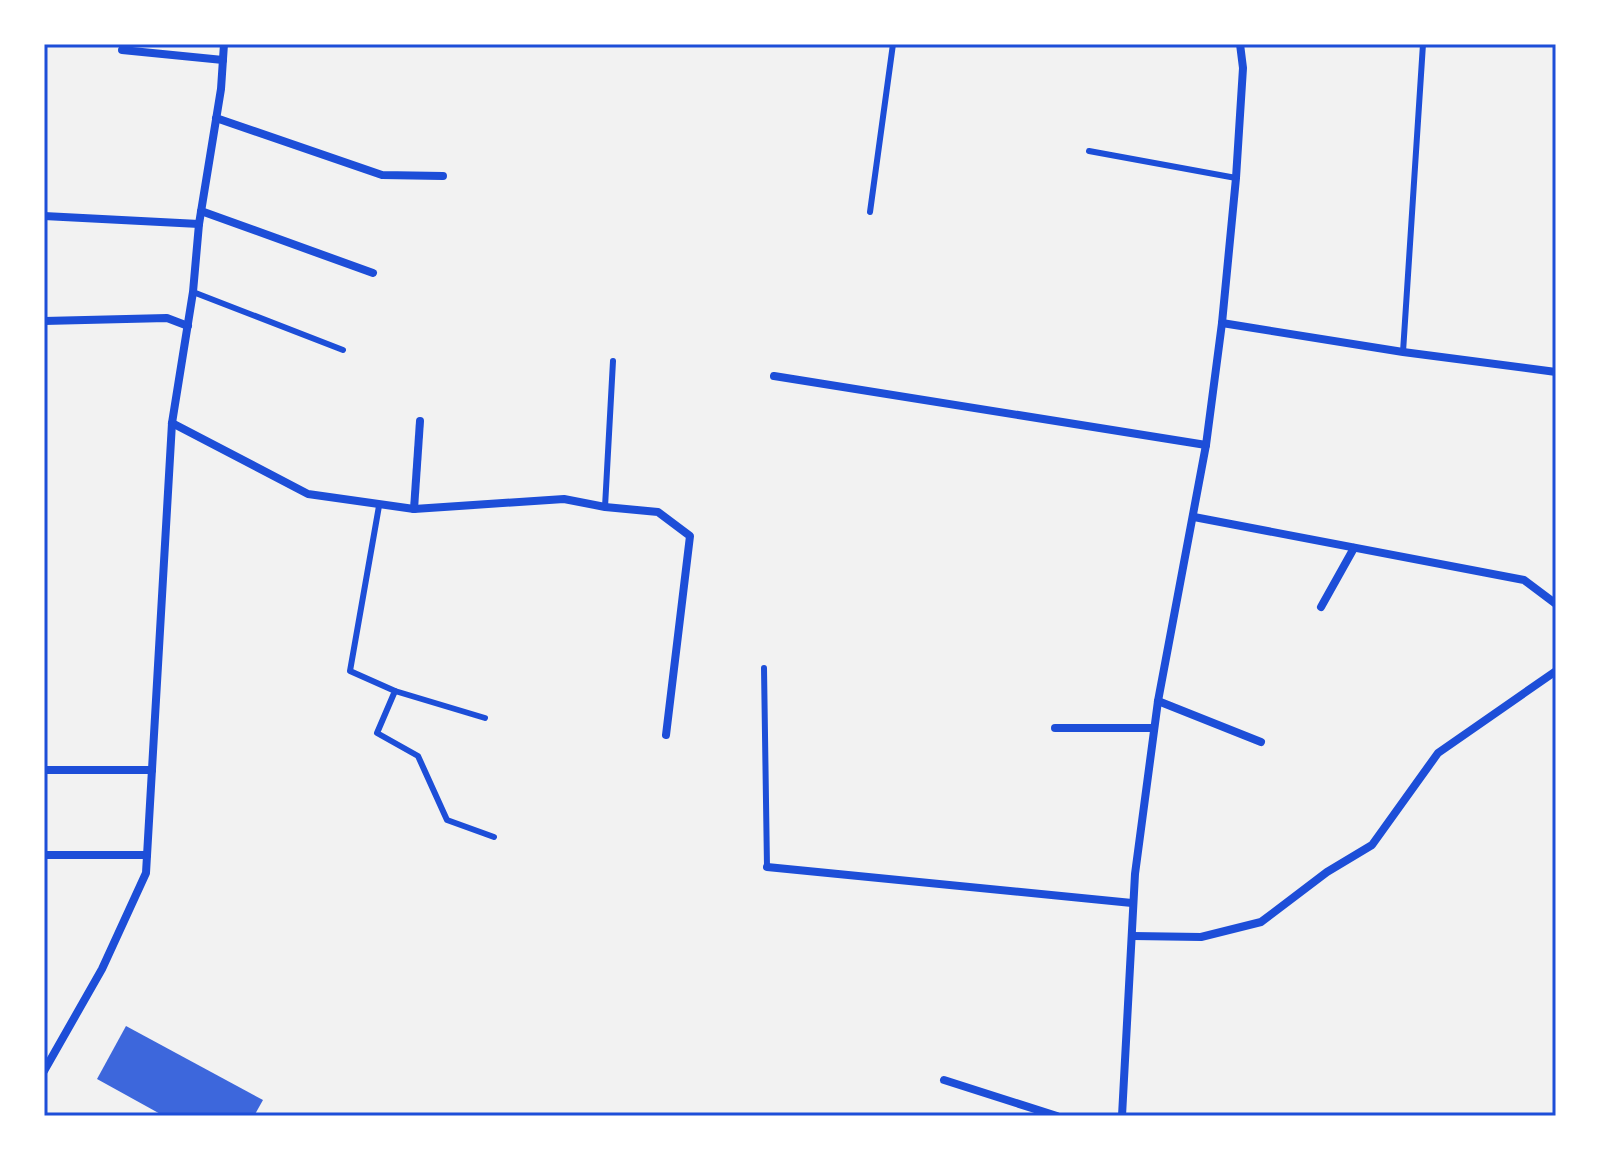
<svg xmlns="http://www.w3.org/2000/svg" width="1600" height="1160" font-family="Lato,sans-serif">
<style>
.building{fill:#3d67dc}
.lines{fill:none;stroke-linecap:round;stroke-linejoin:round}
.service{stroke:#1d4ed8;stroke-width:6}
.minor{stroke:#1d4ed8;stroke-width:8}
.neatline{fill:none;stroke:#1d4ed8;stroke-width:3}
</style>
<rect width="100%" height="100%" fill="#f2f2f2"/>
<path class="building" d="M126 1026 263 1100 254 1116H164L97 1079Z"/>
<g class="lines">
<g class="service">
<path d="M1089 151 1236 178"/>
<path d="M870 212 893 44"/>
<path d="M193 292 343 350"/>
<path d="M1403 352 1423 44"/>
<path d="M379 506 350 671 395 691 377 733 418 756 447 820 494 837"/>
<path d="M605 507 613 361"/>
<path d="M764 668 767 867"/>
<path d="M395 691 485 718"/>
</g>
<g class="minor">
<path d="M122 50 223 60"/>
<path d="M216 118 382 175 443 176"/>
<path d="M201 211 373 273"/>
<path d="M44 216 199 224"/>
<path d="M44 321 167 318 188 326"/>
<path d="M1222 323 1403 352 1556 372"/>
<path d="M774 376 1206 445"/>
<path d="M172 423 308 494 414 509 564 499 605 507 658 512 690 536 666 735"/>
<path d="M414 509 420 421"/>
<path d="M1194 517 1524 580 1556 604"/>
<path d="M1321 607 1354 548"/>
<path d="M1158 701 1261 742"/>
<path d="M1055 728H1154"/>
<path d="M44 770H152"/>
<path d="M44 855H147"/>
<path d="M767 867 1132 903"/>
<path d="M1133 936 1201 937 1261 922 1327 872 1372 845 1438 753 1556 671"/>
<path d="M44 1071 102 969 146 873 172 423 193 292 199 224 221 89 224 44"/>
<path d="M944 1080 1057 1116"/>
<path d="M1122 1116 1135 874 1158 701 1206 445 1222 323 1236 178 1243 68 1240 44"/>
</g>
</g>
<rect width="1600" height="1160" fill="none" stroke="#ffffff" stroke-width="92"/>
<rect x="46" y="46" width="1508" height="1068" class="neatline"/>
</svg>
